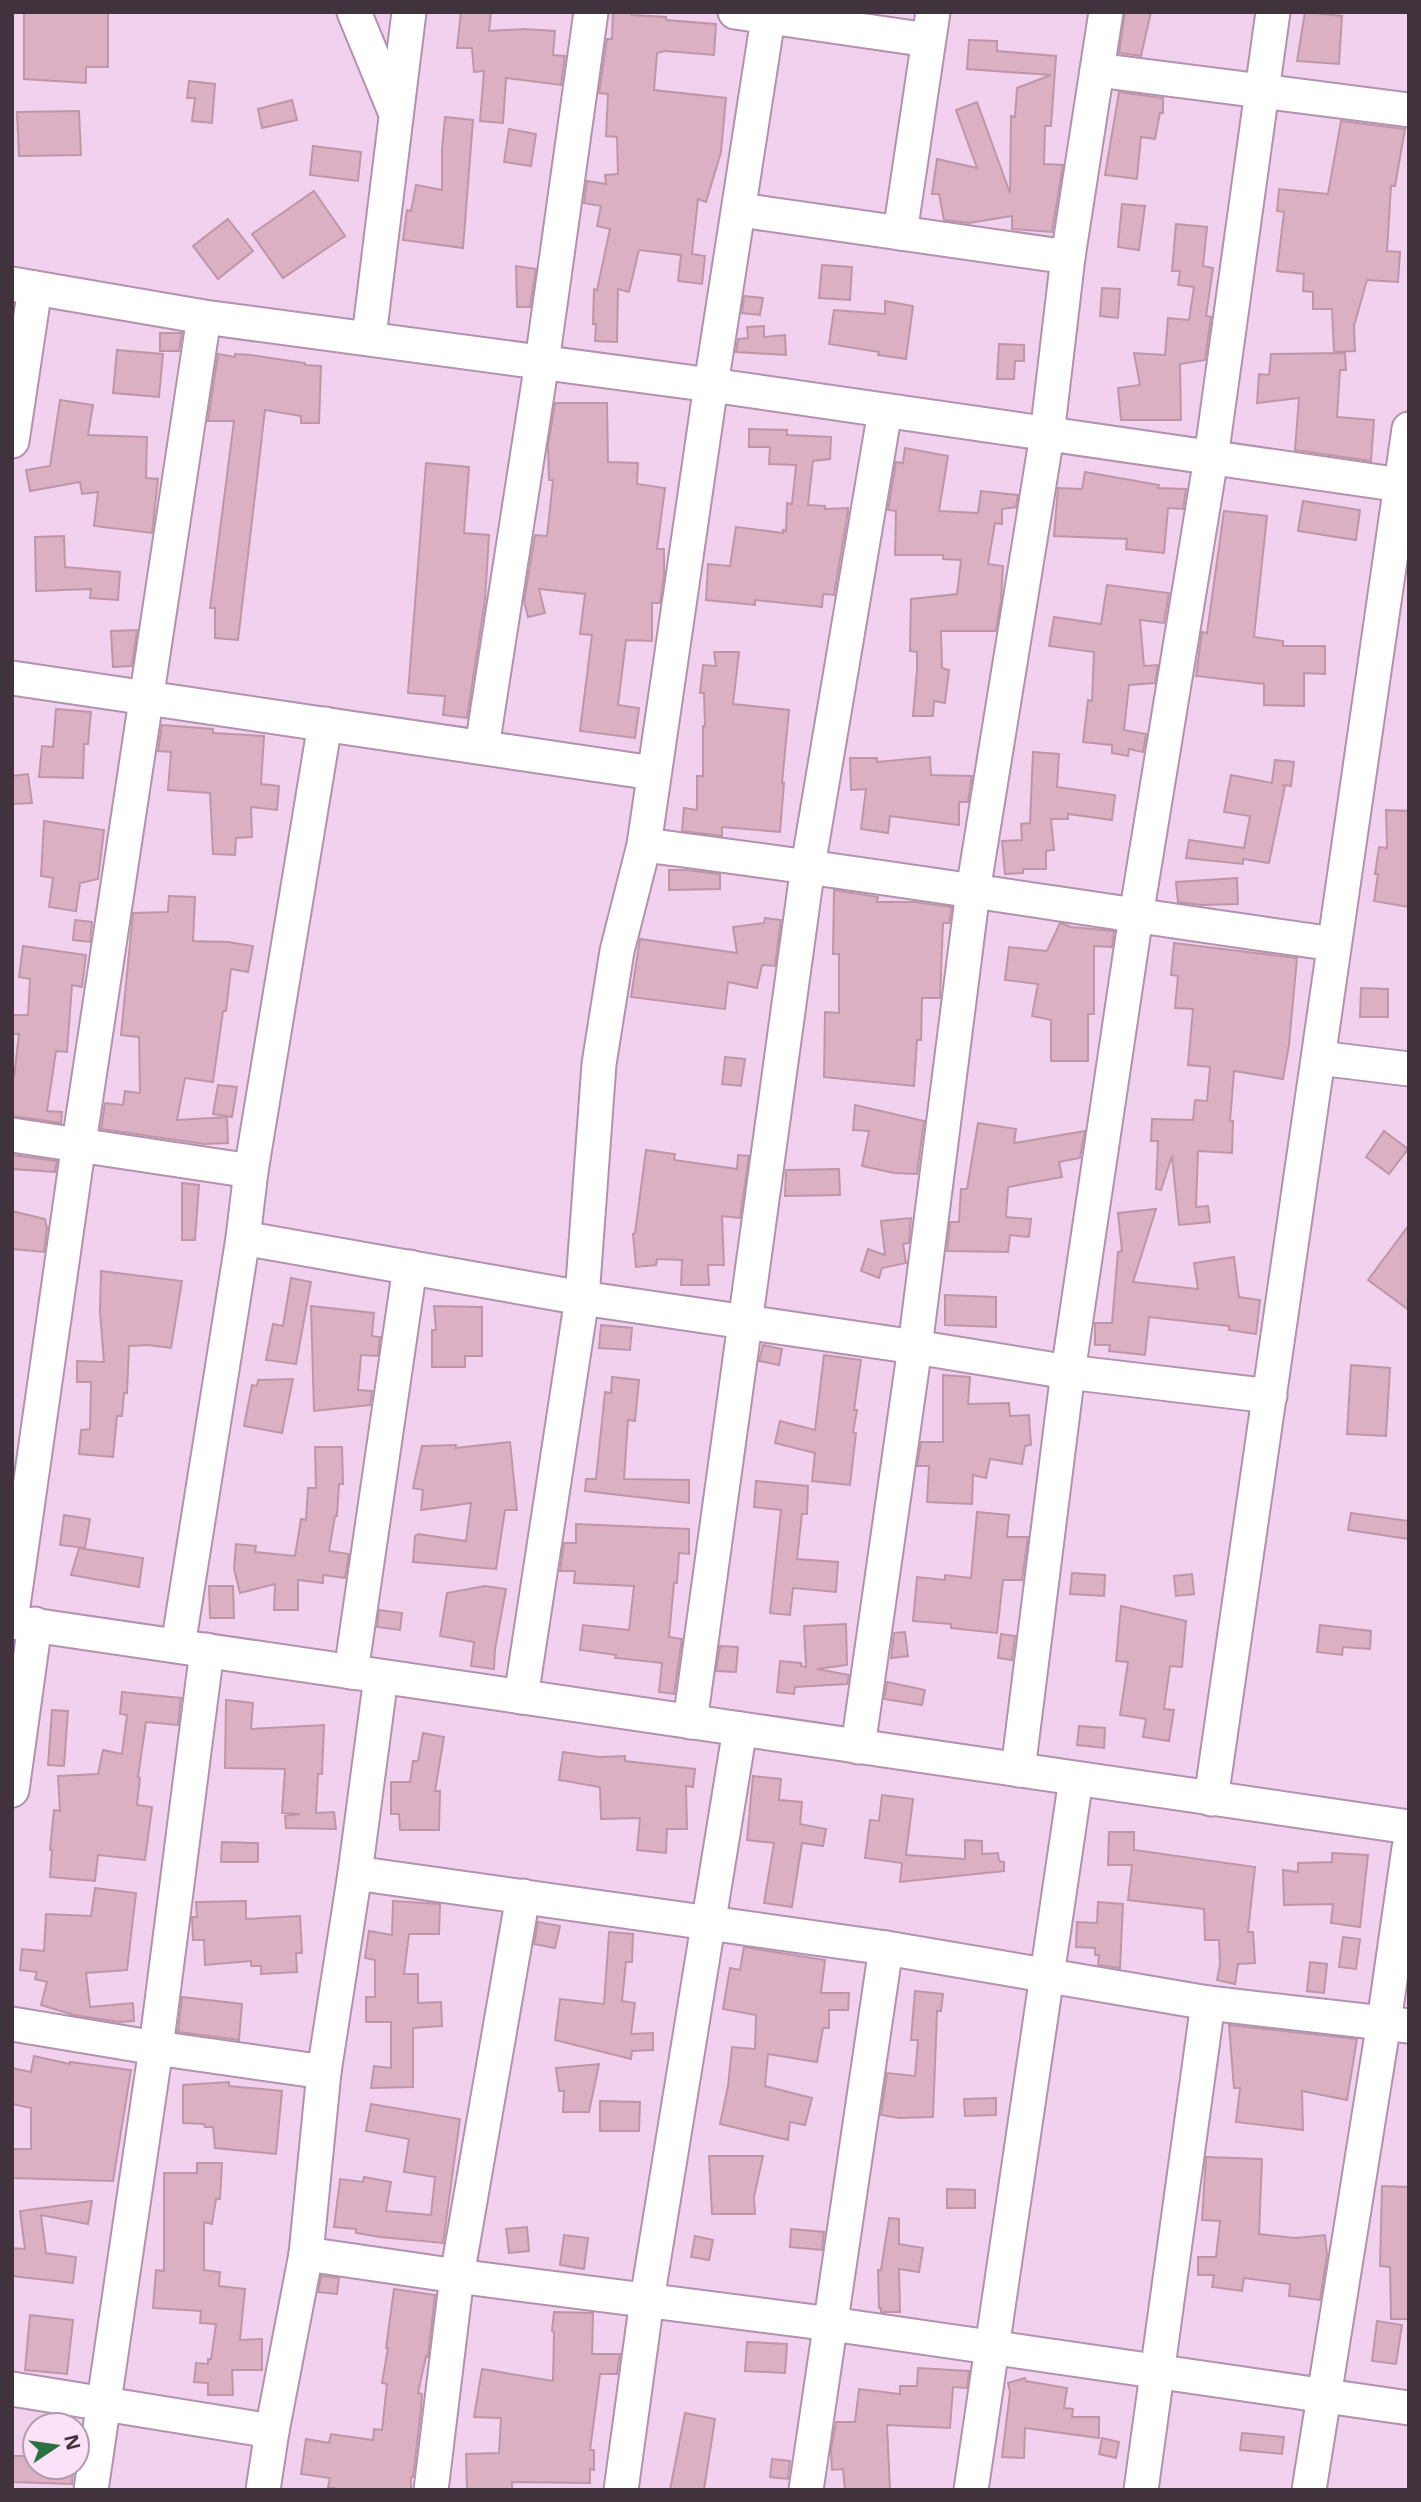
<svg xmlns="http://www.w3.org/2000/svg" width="1421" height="2502" font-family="'Open Sans',sans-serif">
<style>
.building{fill:#dab0c2;stroke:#be96a8;stroke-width:2}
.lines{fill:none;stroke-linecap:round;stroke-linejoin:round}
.minor-casing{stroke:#b292ae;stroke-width:37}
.minor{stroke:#fff;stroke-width:33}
</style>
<rect width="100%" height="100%" fill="#f2d1ee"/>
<g class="building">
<path d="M24 12H108V67H86V83L24 79Z"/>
<path d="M461 12H491L489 31 524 29 555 31 553 55 565 56 561 85 506 78 503 123 480 121 484 71 474 72 472 48H457Z"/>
<path d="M613 12H632V15L666 17V20L716 24 714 55 665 51 657 53 654 90 726 98 721 152 706 202 698 199 692 254 705 256 702 284 678 281 681 255 639 250 629 292 618 289 617 342 595 341 596 324H593L594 289 597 290 610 229 597 226 601 206 584 203 587 181 606 184 605 175 618 174 617 137 606 136 608 94 599 93 607 39H612Z"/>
<path d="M1125 12H1151L1141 56 1119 53Z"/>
<path d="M1305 12 1342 16 1339 64 1297 61Z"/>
<path d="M969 40 997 41V51L1056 56 1051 126H1045L1044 164 1063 165 1052 232 1012 229V216L969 223 944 220 939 194H932L937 159 977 168 956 110 977 102 1010 193 1011 116 1015 117 1017 88 1051 75 967 69Z"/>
<path d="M189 81 215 84 212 123 192 121 195 98H187Z"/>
<path d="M1119 92 1163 98V113H1160L1155 139 1141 137 1137 179 1105 175Z"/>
<path d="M292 100 297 120 262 128 258 109Z"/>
<path d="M79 111 81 155 19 156 17 112Z"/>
<path d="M445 117 473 120 463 248 403 240 407 210 411 211 416 185 442 190V149Z"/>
<path d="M1341 121 1405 129 1395 186H1391L1387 251 1400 252 1398 282 1367 280 1354 326 1355 351 1334 352 1332 309H1313V292L1303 291 1304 274 1277 271 1284 212 1277 211 1279 189 1328 194Z"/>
<path d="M509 129 536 134 531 166 504 162Z"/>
<path d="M313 146 361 152 358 181 310 175Z"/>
<path d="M314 191 345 236 283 278 252 234Z"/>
<path d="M1122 204 1145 206 1139 250 1118 247Z"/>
<path d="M228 219 253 251 218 279 193 246Z"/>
<path d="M1176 224 1207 227 1203 266 1213 268 1206 316 1211 317 1205 360 1180 364 1181 420H1121L1118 388 1140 385 1134 353 1165 355 1168 318 1189 320 1194 287 1178 285 1180 271H1172Z"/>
<path d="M822 265 852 267 850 300 819 298Z"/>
<path d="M516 266 536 269 530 307H517Z"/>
<path d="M1102 288 1120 289 1118 318 1100 316Z"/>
<path d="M744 296 763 298 760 315 742 313Z"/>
<path d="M885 301 913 306 906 359 878 355 879 352 829 344 834 310 885 314Z"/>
<path d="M764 326V337L785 335 786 355 736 352 738 339 748 338 747 327Z"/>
<path d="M160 333H182L179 351H160Z"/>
<path d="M999 344 1024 345V361H1015L1014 379H997Z"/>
<path d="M117 350 163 354 159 397 113 393Z"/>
<path d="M1345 353 1346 370H1340L1337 417 1374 420 1371 461 1295 450 1299 398 1257 403 1259 374 1269 375 1271 354Z"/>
<path d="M218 354 235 357V354L251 355 305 363V365L321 366 319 423H301V416L265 410 238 640 215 638V608H210L234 421H208Z"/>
<path d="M60 400 93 405 88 435 147 437 146 478 158 479 152 533 94 526 98 492 82 494 80 482 30 491 26 470 50 466Z"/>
<path d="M555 403H607L608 462 638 463 637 484 665 488 657 549H664V577L660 603H652V641L626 640 618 705 639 708 635 738 580 731 592 635 580 634 585 594 539 589 545 613 528 617 524 601 535 535 547 536 553 480H549L548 445Z"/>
<path d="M749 429 787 430V435L831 437 830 459 813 461 808 505 825 506V509L848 508V512L834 595 823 594 822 607 755 600V605L706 600 708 564 730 566 736 527 783 533V530L786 531 787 503 792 504 796 465 769 464 770 447H749Z"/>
<path d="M905 448 948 456 939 511 978 513 981 491 1018 495 1016 507 1002 509V524L995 523 988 564 1003 566 1001 600 996 631H941L942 668 949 670 945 703 934 701 933 716H913L917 670V652L910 651 911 599 957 594 961 560 943 559V555H895L896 511 888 510 896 462 903 463Z"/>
<path d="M426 463 469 467 464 533 489 535 485 600 467 718 443 715 445 696 408 693Z"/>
<path d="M1085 472 1159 485 1158 488 1186 489 1183 509 1168 508 1164 553 1126 549 1127 539 1054 536 1058 488 1082 489Z"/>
<path d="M1303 501 1360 510 1356 540 1298 531Z"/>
<path d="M1224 511 1267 516 1254 637 1283 641V646H1325V674L1304 673V706L1264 705V684L1196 676 1202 632 1207 633Z"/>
<path d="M64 536 65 567 120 572 118 600 90 598 91 589 36 591 35 537Z"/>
<path d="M1107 585 1169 593 1164 623 1140 620 1144 666 1158 665 1155 683 1129 685 1124 730 1146 734 1143 752 1129 749 1128 756 1112 753V745L1083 742 1088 700 1092 701 1094 652 1049 646 1054 617 1101 624Z"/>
<path d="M137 630 132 666 113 667 111 631Z"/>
<path d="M714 652H739L733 704 789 710 782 783H784L780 832 722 827V836L682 831 684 808 697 810V776H703V726H705L704 693H700L703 665 716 666Z"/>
<path d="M56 709 91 712 88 744H84L83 778 39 777 42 746 53 747Z"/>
<path d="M162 725 213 729V733L264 736 261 784 279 786 277 810 251 807 252 837 236 838 235 855 213 854 210 793 168 790 171 752 158 751Z"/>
<path d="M1033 752 1059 754 1057 787 1115 795 1112 820 1068 814V819H1051L1054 850 1046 851V869H1023V873L1005 874 1002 841 1022 840 1021 824 1030 823Z"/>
<path d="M930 757 931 775 972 776 968 802H959V825L890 816 888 833 861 829 866 789 851 790 850 758H877V762Z"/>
<path d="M1275 760 1294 762 1291 786 1282 785 1285 786 1269 863 1243 859V864L1186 858 1189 840 1244 848 1250 816 1224 812 1231 775 1272 783Z"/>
<path d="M28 774 32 803 12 804V776Z"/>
<path d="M1386 810 1409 811V907L1374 901 1378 874H1375L1379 847 1387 848Z"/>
<path d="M44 821 104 830 98 879 80 883 76 911 49 907 53 878 41 876Z"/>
<path d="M669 870H686L720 874V889L669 890Z"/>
<path d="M1237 878 1238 904 1201 905 1178 902 1176 882Z"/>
<path d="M834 890 878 897 877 902H915L952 907 949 923H943L940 998H922L921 1040H917L914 1086 824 1077 825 1012 839 1013V954H833Z"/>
<path d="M169 896 195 897 193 941 228 942 253 946 248 972 231 969 226 1011H223L213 1082 185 1078 177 1120 227 1117 228 1143 204 1144 101 1129 105 1103 123 1105 125 1091 140 1093 139 1037 121 1035 133 913 168 912Z"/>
<path d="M765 918 781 920 775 966 762 965 757 988 728 982 725 1009 631 997 640 939 737 953 733 927 764 923Z"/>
<path d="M75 920 92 922 90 942 73 940Z"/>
<path d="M1060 923 1071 927 1114 931 1112 947 1094 946V1014H1088V1061H1051V1020L1032 1016 1038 984 1005 980 1009 947 1047 951Z"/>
<path d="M1174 943 1297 958 1289 1045 1283 1079 1234 1071 1230 1121H1233L1232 1153 1198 1151 1196 1207 1208 1206 1210 1222 1179 1225 1172 1156 1161 1190 1156 1189 1158 1141H1151L1152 1119 1193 1120 1195 1100 1207 1101 1210 1067 1188 1065 1193 1009 1175 1008 1178 976 1171 975Z"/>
<path d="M23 946 86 955 82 987 72 985 67 1052 56 1051 47 1111 62 1112 61 1123 12 1116V1076L14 1077 19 1034H12V1015H28L30 979 19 977Z"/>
<path d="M1361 988 1388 989V1017H1360Z"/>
<path d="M725 1057 745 1059 741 1086 722 1084Z"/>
<path d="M218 1085 237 1087 232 1117 213 1114Z"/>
<path d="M855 1105 924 1121 917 1174 894 1173 862 1166 869 1131 853 1130Z"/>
<path d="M978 1123 1016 1129 1014 1143 1085 1131 1080 1158 1059 1162 1062 1177 1008 1187 1006 1217 1031 1219 1029 1237 1010 1235 1008 1252 947 1251 950 1222H959L961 1189H967Z"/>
<path d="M1384 1131 1408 1149 1389 1174 1366 1157Z"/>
<path d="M646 1150 675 1154 674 1160 737 1169 738 1155 749 1156 740 1218 722 1216 724 1265H708L709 1285H681L682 1260 657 1259 656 1265 636 1267 633 1234 635 1233Z"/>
<path d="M12 1155 57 1161 55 1172 12 1169Z"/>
<path d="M839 1169 840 1195 785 1196 786 1170Z"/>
<path d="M182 1183 199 1185 195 1240H182Z"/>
<path d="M1156 1209 1133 1282 1198 1289 1194 1263 1234 1257 1239 1297 1260 1300 1256 1334 1229 1330V1326L1149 1317 1145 1355 1109 1351 1110 1345H1095V1323H1112L1118 1252 1122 1251 1118 1213Z"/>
<path d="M12 1211 45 1219 47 1228 44 1252 12 1249Z"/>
<path d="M911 1218 909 1243 903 1244 906 1263 882 1268 879 1278 861 1271 868 1249 885 1255 881 1221Z"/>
<path d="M1409 1225V1310L1368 1280Z"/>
<path d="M101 1271 182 1281 171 1348 148 1345 129 1346 127 1393H124L122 1416H117L113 1457 79 1454 81 1430 90 1429 91 1382H77V1361L104 1362 100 1312Z"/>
<path d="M291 1278 311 1282 296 1364 266 1360 273 1324 283 1326Z"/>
<path d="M945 1295 996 1297V1327L945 1325Z"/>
<path d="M311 1306 374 1313 372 1336 380 1337 378 1356 361 1355 358 1390 372 1391 370 1405 314 1411Z"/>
<path d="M434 1306 482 1307V1356H465V1367H432V1330H436Z"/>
<path d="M601 1325 632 1328 630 1350 599 1348Z"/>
<path d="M763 1345 782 1349 779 1365 759 1361Z"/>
<path d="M824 1355 861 1360 854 1410H857L853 1432 856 1433 850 1485 812 1481 815 1453 775 1443 780 1421 815 1430Z"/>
<path d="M1351 1365 1390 1368 1386 1436 1347 1434Z"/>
<path d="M943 1375 970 1377 968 1404 1009 1403 1010 1416 1029 1415 1031 1445 1025 1446 1022 1464 990 1459 986 1478 973 1475 972 1504 927 1502 929 1466H917L921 1442H943Z"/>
<path d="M612 1377 639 1380 635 1421 628 1420 624 1479 689 1480V1503L585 1491 586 1479H596L605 1392 611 1393Z"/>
<path d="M293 1379 282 1433 244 1426 252 1385 257 1386 258 1380Z"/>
<path d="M510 1442 517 1510H505L496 1569 413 1562 415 1536 418 1534 466 1541 471 1503 421 1510 423 1490 413 1488 422 1446 456 1445 455 1448Z"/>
<path d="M315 1447H342L343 1484H339L337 1516H335L329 1551 349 1554 345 1578 323 1575V1583L298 1580V1610H274L275 1584 240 1593 234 1569 236 1544 256 1546 255 1552 295 1556 301 1519 306 1520 308 1488H316Z"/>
<path d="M756 1481 808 1486 807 1514H802L797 1559 838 1562 836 1592 793 1588 790 1615 770 1613 781 1510 754 1507Z"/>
<path d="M977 1512 1009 1515 1007 1537H1028L1022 1580H1003L997 1633 951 1628V1624L913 1621 917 1577 945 1580V1575L971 1578Z"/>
<path d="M1351 1513 1409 1521V1539L1348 1530Z"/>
<path d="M64 1515 90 1519 85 1548 60 1545Z"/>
<path d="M576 1524 689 1529V1554L679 1553 677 1583H674L669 1637 682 1639 674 1694 659 1692 662 1663 615 1658 616 1655 580 1650 583 1625 629 1630 634 1586 574 1583 575 1571H560L564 1543H576Z"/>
<path d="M79 1548 143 1558 139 1587 71 1575Z"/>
<path d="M1072 1573 1105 1575 1104 1596 1070 1594Z"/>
<path d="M1192 1574 1194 1594 1176 1596 1174 1576Z"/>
<path d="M209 1586H233L234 1618H210Z"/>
<path d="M485 1586 506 1589 495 1649 494 1669 471 1666 474 1642 440 1636 447 1593Z"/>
<path d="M1121 1606 1186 1621 1182 1667 1170 1666 1164 1709 1174 1710 1169 1741 1143 1737 1146 1719 1120 1715 1128 1662 1116 1661Z"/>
<path d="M379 1610 402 1613 400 1630 377 1627Z"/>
<path d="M846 1624 847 1665 817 1669 849 1675 847 1684 795 1687 794 1694 777 1692 780 1661 801 1663V1666L806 1667 804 1626Z"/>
<path d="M1320 1625 1371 1631 1370 1649 1343 1647 1342 1655 1317 1652Z"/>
<path d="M905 1632 908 1656 891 1658 894 1633Z"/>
<path d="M1001 1634 1015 1636 1012 1660 998 1658Z"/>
<path d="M720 1646 738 1647 736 1672 716 1671Z"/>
<path d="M887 1682 925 1690 922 1705 884 1699Z"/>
<path d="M122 1692 181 1698 178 1725 146 1722 138 1777 140 1778 137 1805 152 1807 145 1860 98 1855 95 1881 50 1877 52 1850H50L54 1810 60 1811 58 1776 98 1774 103 1750 122 1754 127 1715 120 1714Z"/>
<path d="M226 1700 253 1703 251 1729 324 1725 322 1774H318L316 1813 334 1812 336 1829 286 1828 285 1816 300 1814 282 1813 285 1769 225 1768Z"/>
<path d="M52 1710 68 1711 64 1766 48 1765Z"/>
<path d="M1079 1726 1105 1728 1104 1748 1077 1745Z"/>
<path d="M423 1733 444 1737 435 1791H440L439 1830H400L399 1814H391V1782H410L413 1761H418Z"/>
<path d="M563 1752 599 1757 625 1756V1761L695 1769 693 1787 686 1786 687 1829H667L666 1853 637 1850 640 1818 601 1819 600 1787 559 1780Z"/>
<path d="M753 1776 781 1779 779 1800 802 1802 800 1824 826 1829 823 1846 802 1843 792 1907 764 1903 774 1843 747 1840Z"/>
<path d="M882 1795 913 1799 906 1855 965 1859V1840L982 1841V1854L998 1853 999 1861 1004 1862V1871L900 1882 902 1863 865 1858 870 1820 879 1821Z"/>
<path d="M1109 1832H1134V1850L1255 1867 1248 1932H1253L1255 1963 1238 1964 1235 1984 1217 1980 1220 1965 1219 1940H1205L1204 1909 1128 1900 1132 1865H1108Z"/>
<path d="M222 1842 258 1843V1862H221Z"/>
<path d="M1332 1853 1368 1855 1360 1927 1331 1923 1333 1904 1284 1905 1283 1870 1298 1872V1863L1332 1862Z"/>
<path d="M95 1888 136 1893 127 1970 86 1973 90 2007 133 2003 134 2021 119 2022 74 2015 41 2005 47 1982 35 1979 37 1972 20 1970 22 1949 44 1951 46 1914 91 1916Z"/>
<path d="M246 1901V1919L300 1916 302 1953H296L297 1972 261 1974V1966H251V1961L205 1965 204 1940H193L192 1917H197L196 1902Z"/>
<path d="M393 1901 440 1904 439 1934H409L404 1974H418V2003L441 2002 442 2026 413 2028V2087L371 2088 374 2066 391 2068V2022H366V1997H375V1960L365 1958 369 1931 392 1935Z"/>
<path d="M1098 1902 1123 1904 1120 1968 1098 1965 1099 1955H1095V1948L1076 1947 1077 1922 1097 1923Z"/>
<path d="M538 1922 560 1926 555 1948 534 1944Z"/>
<path d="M609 1932 633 1934 632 1962H626L622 2001 635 2003 631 2034 653 2033V2050L632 2051 631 2059 555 2040 560 1999 604 2004Z"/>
<path d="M1343 1937 1360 1939 1356 1969 1339 1967Z"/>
<path d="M744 1947 825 1960 821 1993H849L848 2010H829V2028H823L817 2062 768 2054 765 2086 812 2098 805 2125 790 2122 788 2140 720 2124 728 2086 732 2047 755 2049 756 2015 723 2009 730 1968 740 1970Z"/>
<path d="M1310 1962 1327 1964 1324 1993 1307 1991Z"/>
<path d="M915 1991 943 1994 941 2011H937L933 2117 899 2118 881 2115 887 2073 915 2076 918 2040H911Z"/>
<path d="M182 1997 242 2004 239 2040 178 2032Z"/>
<path d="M1229 2025 1357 2039 1347 2100 1302 2091 1303 2130 1236 2122 1240 2088H1234Z"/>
<path d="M34 2056 70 2064V2062L131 2070 113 2181 12 2178V2149H31V2108L12 2104V2068L31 2072Z"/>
<path d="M599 2064 589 2112H563L564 2091H559L556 2068Z"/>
<path d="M229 2082V2086L282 2091 276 2154 215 2148 213 2127H205L204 2124 183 2123V2085Z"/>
<path d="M996 2098V2115L965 2116 964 2099Z"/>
<path d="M600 2101 640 2102 639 2131H600Z"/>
<path d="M371 2104 460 2119 443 2243 380 2237 356 2233V2229L334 2227 340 2179 363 2182 364 2177 391 2182 386 2211 431 2215 435 2177 404 2172 409 2139 366 2131Z"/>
<path d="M709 2156H763L754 2197 755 2214H712Z"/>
<path d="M1206 2157 1262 2159 1259 2234 1295 2238 1325 2235 1327 2255 1320 2300 1289 2296 1290 2284 1244 2278 1242 2291 1212 2287 1214 2275H1198V2257H1216L1220 2221 1202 2220Z"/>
<path d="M197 2163H222L220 2199H216L212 2224 204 2222V2270L220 2272 219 2286 245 2289 240 2340 262 2339V2370H232L233 2395H208V2383L194 2382 196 2363 208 2364V2359H211L216 2324 200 2323 201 2311 153 2308 156 2270 164 2271V2173H197Z"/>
<path d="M1382 2186 1409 2187V2319H1391L1390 2267 1380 2266Z"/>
<path d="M947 2189 975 2190V2208H947Z"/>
<path d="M92 2201 88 2224 41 2215 46 2253 76 2257 73 2283 12 2276V2248L25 2249 20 2211Z"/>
<path d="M889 2218 899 2219V2244L923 2248 919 2272 899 2269 900 2312H881V2308H879L878 2270H881Z"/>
<path d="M527 2227 529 2251 509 2253 506 2229Z"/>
<path d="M791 2229 824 2232 822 2250 790 2247Z"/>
<path d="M564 2235 588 2238 584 2269 560 2265Z"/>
<path d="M695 2236 713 2240 709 2260 691 2257Z"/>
<path d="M321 2276 339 2278 337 2294 318 2292Z"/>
<path d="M394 2289 435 2295 428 2357 426 2356 418 2393 422 2394 421 2409 413 2477H411V2490H341L328 2487 330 2478 301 2474 306 2439 329 2443 331 2434 373 2440 374 2429 382 2430 387 2384 382 2383 388 2348H386Z"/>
<path d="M554 2312 593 2313 592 2354H620L617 2374H600L590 2450H594V2470L590 2469V2483L512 2482V2490H467L466 2454 499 2453 501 2418 474 2417 482 2369 553 2381 554 2332 552 2331Z"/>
<path d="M30 2315 73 2320 67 2374 25 2370Z"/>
<path d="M1377 2321 1402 2325 1396 2364 1372 2361Z"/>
<path d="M747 2342 787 2344 785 2373 745 2371Z"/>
<path d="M918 2368 969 2371 967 2388 953 2387 950 2428 887 2425 890 2490H845L843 2469 832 2470 831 2449 836 2422H855L859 2389 900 2394V2386H917Z"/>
<path d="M1025 2378 1026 2381 1067 2388 1064 2408 1073 2409 1072 2417H1099V2438L1025 2428 1024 2458 1002 2457 1010 2392 1008 2383Z"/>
<path d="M685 2413 715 2419 704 2490H670Z"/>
<path d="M1242 2433 1284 2437 1282 2454 1240 2450Z"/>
<path d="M1102 2438 1119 2442 1116 2458 1099 2454Z"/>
<path d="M12 2456H35V2467H73L72 2484 12 2482Z"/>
<path d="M772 2459 790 2461 788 2479 770 2477Z"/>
</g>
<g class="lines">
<g class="minor-casing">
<g id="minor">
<path d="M354 12 396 114"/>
<path d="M735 12 928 40"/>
<path d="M1097 70 1409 110"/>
<path d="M740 210 1068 257"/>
<path d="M900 233 933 12"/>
<path d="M12 284 204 317 711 385 1401 485"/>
<path d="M369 337 409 12"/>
<path d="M12 441 35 288"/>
<path d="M12 678 653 773"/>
<path d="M482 747 542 362 591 12"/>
<path d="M644 845C875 874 1104 912 1334 944"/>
<path d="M1319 1058 1409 1069"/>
<path d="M12 1135 251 1171"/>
<path d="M243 1238 582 1298 915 1347 1068 1372 1270 1396"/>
<path d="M12 1613 79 1143 204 317"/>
<path d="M12 1622 1409 1827"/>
<path d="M178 1646 243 1238 251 1171 325 724"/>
<path d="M351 1672 410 1267"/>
<path d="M521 1697 582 1298 599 1064 617 951 644 845 711 385 769 12"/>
<path d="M690 1722 808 866 885 411"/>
<path d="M858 1747 915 1347 973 891 1047 435 1068 257 1106 12"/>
<path d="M1018 1770 1068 1372 1136 916 1211 458 1273 12"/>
<path d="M12 1790 35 1624"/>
<path d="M1211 1799 1409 429"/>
<path d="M355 1873 886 1948 1208 2003 1409 2026"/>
<path d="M12 2024 156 2048 324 2072"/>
<path d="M306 2254 457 2276 831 2324 1409 2408"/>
<path d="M12 2389 272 2431"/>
<path d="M91 2490 156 2048 207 1650"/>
<path d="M263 2490 272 2431 306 2254 324 2072 355 1873 381 1677"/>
<path d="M431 2490 457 2276 523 1896"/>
<path d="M621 2490 647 2300 740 1729"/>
<path d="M806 2490 886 1948"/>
<path d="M971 2490 1076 1779"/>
<path d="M1141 2490 1208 2003"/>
<path d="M1309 2490 1384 2022 1409 1848"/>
</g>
</g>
<use href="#minor" class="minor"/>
</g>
<rect width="1421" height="2502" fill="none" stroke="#40333e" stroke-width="28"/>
<g transform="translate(56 2446) rotate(77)"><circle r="33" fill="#fce1f8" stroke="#b19bae" stroke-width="2"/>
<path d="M0-5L12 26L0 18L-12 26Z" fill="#29723f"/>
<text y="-10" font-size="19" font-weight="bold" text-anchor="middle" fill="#40333e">N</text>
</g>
</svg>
